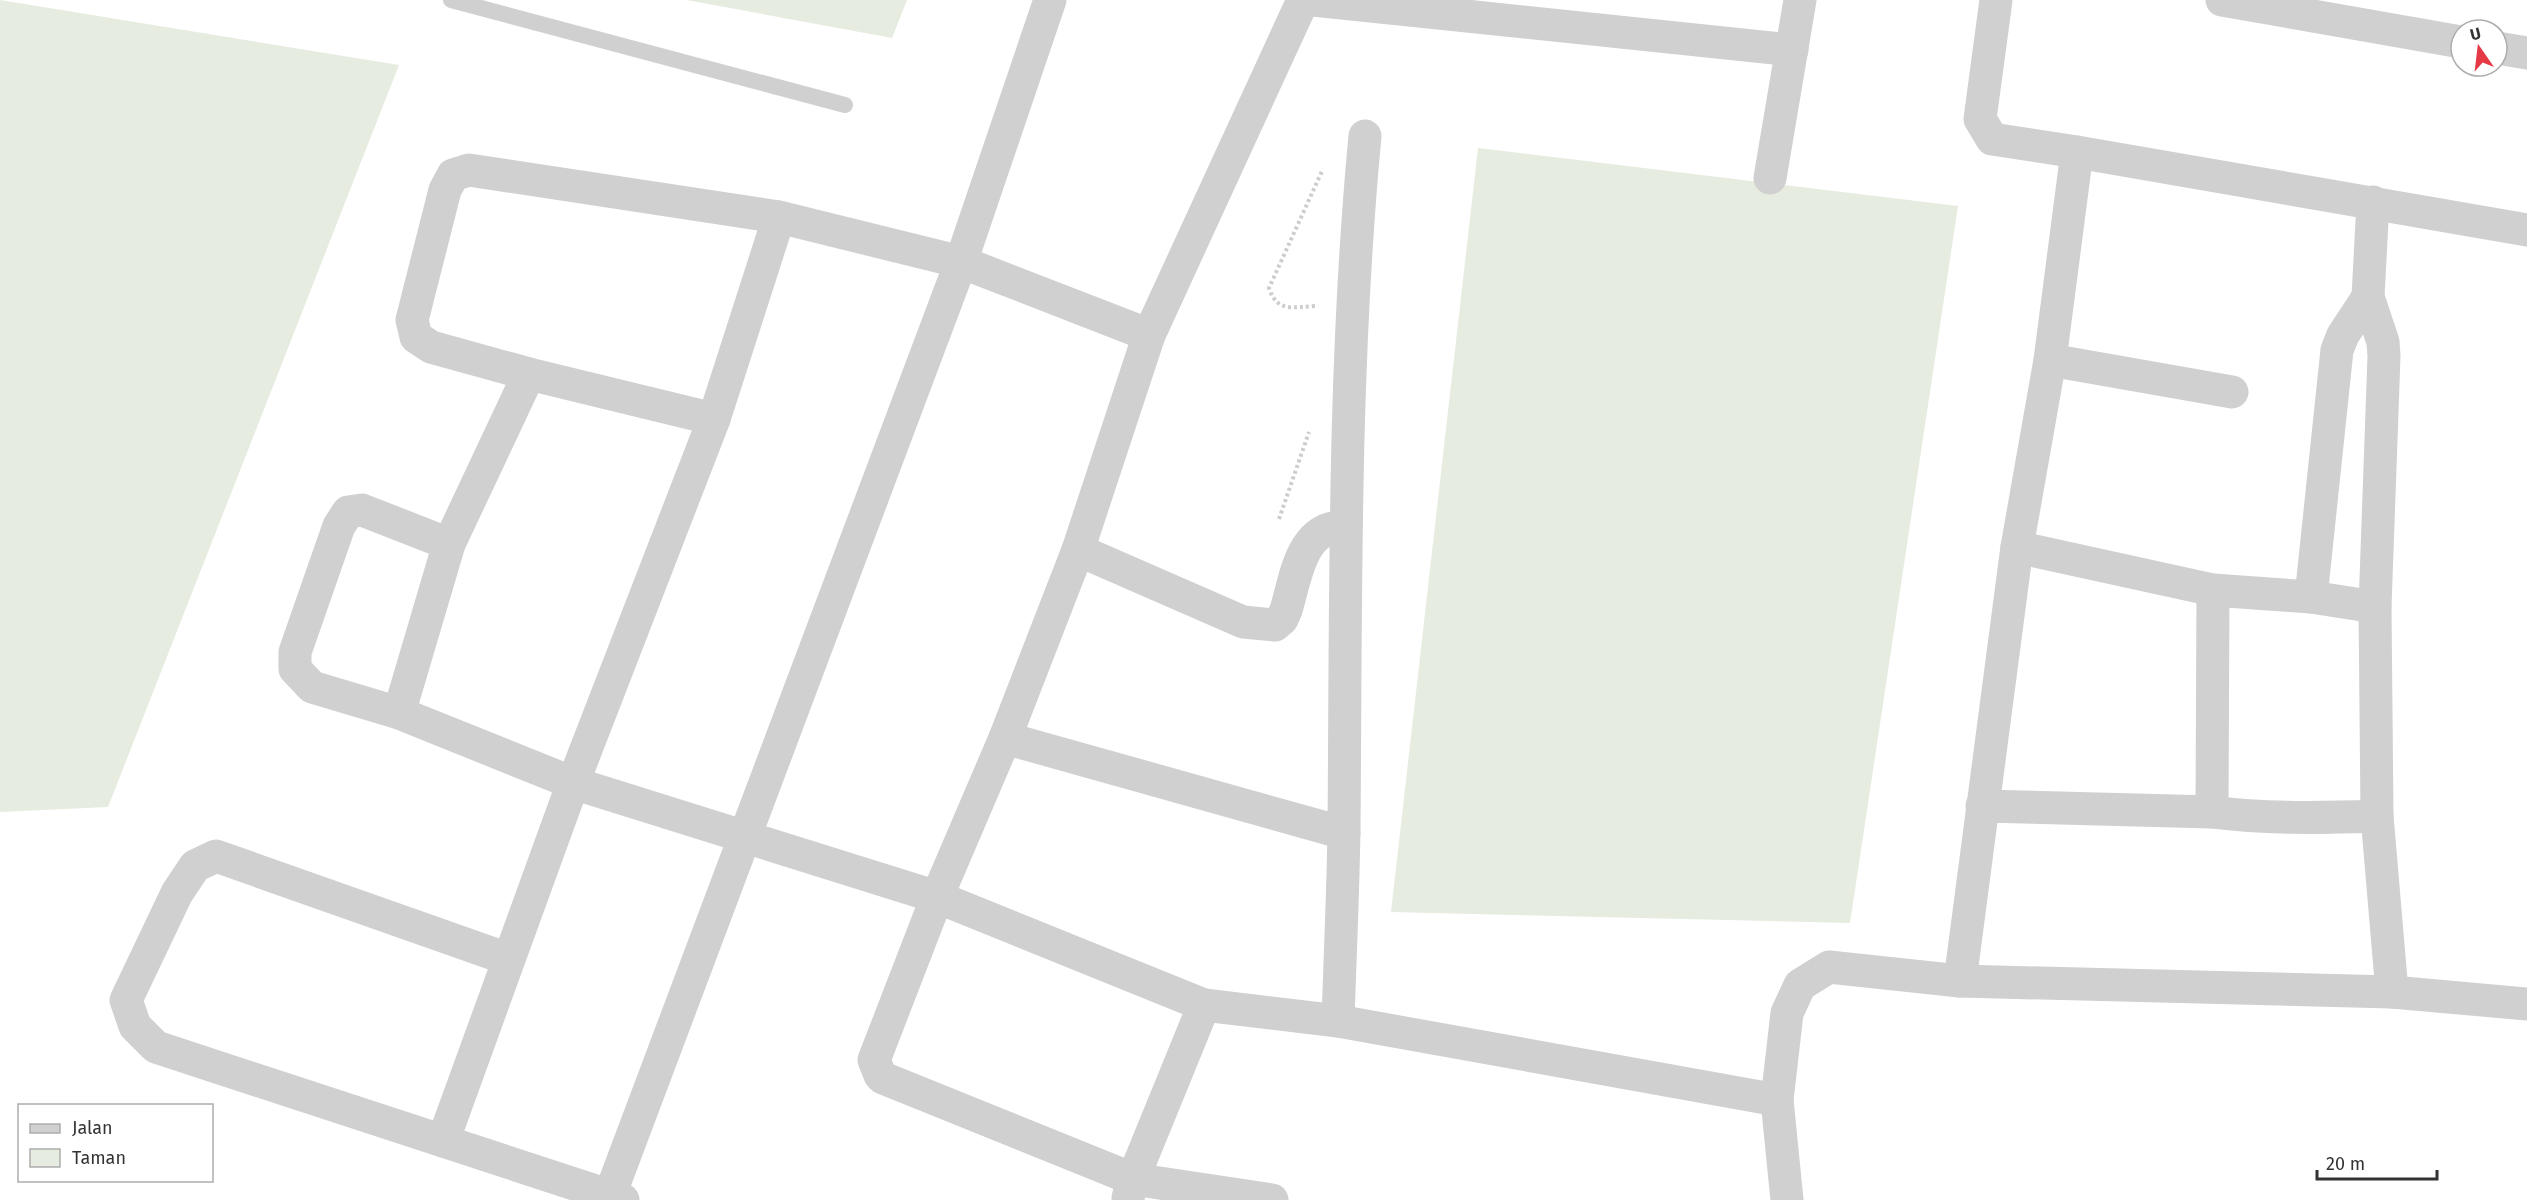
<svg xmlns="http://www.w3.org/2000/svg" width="2527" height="1200" font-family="'Fira Sans',sans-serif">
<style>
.green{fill:#e6ecdf}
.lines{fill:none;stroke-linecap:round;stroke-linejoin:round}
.path{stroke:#cdcdcd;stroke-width:4;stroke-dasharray:3 3;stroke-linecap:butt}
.lane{stroke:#d0d0d0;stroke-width:16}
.street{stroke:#d0d0d0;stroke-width:33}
</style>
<rect width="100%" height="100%" fill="#fff"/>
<g class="green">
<path d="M0 0 399 65 108 807 0 812Z"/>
<path d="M687 0H907L892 38Z"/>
<path d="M1478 148 1958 206 1850 923 1391 912Z"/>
</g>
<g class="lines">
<g class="path">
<path d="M1315 306C1293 307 1277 313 1269 288L1323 169"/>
<path d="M1279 519 1309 432"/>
</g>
<path class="lane" d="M451 0 845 105"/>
<g class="street">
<path d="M1313 0 1792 50"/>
<path d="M1996 0 1980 119 1992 139 2077 152 2527 230"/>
<path d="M2222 0 2461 42"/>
<path d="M2497 48 2527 53"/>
<path d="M1770 178 1800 0"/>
<path d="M2373 202 2368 297 2383 342 2384 356 2375 607 2377 816 2392 992"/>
<path d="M2050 360 2232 392"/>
<path d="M714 419 529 374 431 347 416 337 412 320 445 190 453 175 469 170 779 217 961 262 1149 335"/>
<path d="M449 544 362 510 348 512 339 526 295 652V669L312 687 399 713 573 783 937 897 1204 1005 1338 1021 1777 1100"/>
<path d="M2017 547 2213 590 2311 597 2375 607"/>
<path d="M1078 550 1243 622 1275 625 1282 619 1286 610C1296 577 1301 525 1345 527"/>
<path d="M2311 597 2337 350 2343 335 2368 297"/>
<path d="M399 713 449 544 529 374"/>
<path d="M1005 738 1344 833"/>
<path d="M1982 806 2212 812 2213 590"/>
<path d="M2212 812C2267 819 2321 818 2377 816"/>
<path d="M508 959 216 856 195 866 177 893 126 1000 135 1026 156 1047 623 1200"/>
<path d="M1960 981 2017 547 2050 360 2077 152"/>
<path d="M1338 1021C1340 957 1343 893 1344 830 1346 599 1343 367 1365 136"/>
<path d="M443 1141 573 783 714 419 779 217"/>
<path d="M1128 1198 1133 1179 1204 1005"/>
<path d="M608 1200 961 262 1050 0"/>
<path d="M1272 1200 1133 1179 883 1078 880 1075 874 1060 937 897 1005 738 1078 550 1149 335 1303 0"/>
<path d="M1787 1200 1777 1100 1787 1013 1800 985 1829 967 1960 981 2392 992 2527 1004"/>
</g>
</g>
<rect x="18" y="1104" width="195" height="78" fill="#ffffff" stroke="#adadad" stroke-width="1.5"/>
<rect x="30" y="1124" width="30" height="9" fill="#d0d0d0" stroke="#adadad" stroke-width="1.5"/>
<text x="72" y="1134" font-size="18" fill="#333333">Jalan</text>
<rect x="30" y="1149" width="30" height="18" fill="#e6ecdf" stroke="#adadad" stroke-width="1.5"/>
<text x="72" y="1164" font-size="18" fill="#333333">Taman</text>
<g transform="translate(2479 48) rotate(346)"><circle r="28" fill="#ffffff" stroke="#adadad" stroke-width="1.5"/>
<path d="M0-4.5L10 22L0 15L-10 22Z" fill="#e63946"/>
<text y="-9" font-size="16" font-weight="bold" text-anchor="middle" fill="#333333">U</text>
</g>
<path d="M2317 1170v9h120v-9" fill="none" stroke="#333333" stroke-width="3"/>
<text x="2326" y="1170" font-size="18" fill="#333333" stroke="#ffffff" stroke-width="4.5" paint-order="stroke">20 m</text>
</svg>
